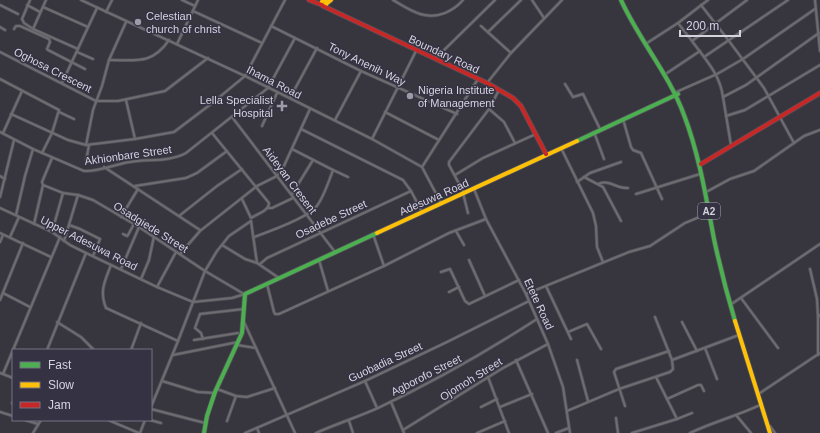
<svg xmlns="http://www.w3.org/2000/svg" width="820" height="433" font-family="Helvetica,sans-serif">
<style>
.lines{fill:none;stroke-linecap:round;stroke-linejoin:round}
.street-casing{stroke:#54535b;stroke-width:3.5}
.fast-casing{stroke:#54535b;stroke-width:5.5}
.slow-casing{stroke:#54535b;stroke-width:5.5}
.jam-casing{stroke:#54535b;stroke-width:5.5}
.street{stroke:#6d6c70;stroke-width:2}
.fast{stroke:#4caf50;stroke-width:4}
.slow{stroke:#ffc107;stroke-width:4}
.jam{stroke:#c62828;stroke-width:4}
.poi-dot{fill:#9d9ca6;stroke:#343243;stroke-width:1.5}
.labels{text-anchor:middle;stroke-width:3;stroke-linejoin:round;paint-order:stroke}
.shield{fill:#343243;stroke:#a4a3b0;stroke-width:1}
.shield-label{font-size:10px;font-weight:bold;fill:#d4d3de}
.poi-label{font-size:11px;fill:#d4d3de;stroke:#343243;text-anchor:start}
.street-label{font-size:11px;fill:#d4d3de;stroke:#343243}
</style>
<rect width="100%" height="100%" fill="#37363f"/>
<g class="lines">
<g class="street-casing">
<g id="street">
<path d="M30 0 22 19 24 23 33 29"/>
<path d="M46 0 33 29 78 49"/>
<path d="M81 0 245 76 372 139 422 167 441 203"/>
<path d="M182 0 195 6"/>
<path d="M393 0C410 10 425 21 445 13 452 10 458 6 463 0"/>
<path d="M532 0 544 18"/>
<path d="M815 0 820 51"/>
<path d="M0 5 18 14"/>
<path d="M27 5 40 12"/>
<path d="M701 5 729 41 764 88 794 143"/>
<path d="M43 7 88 27"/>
<path d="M193 11 262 43"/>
<path d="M106 12 112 0"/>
<path d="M678 23 692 41"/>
<path d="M271 26 361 71 457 114"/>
<path d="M481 26 511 53"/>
<path d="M0 27 5 30"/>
<path d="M14 29 16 26H20L49 39 50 42 47 49 48 50 85 69"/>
<path d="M488 32 521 0"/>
<path d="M647 43 678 23 708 0"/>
<path d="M177 44 198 0"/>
<path d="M0 52 96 101H118L165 91 208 58"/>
<path d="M77 52 93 59"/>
<path d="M704 57 788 0"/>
<path d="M436 58 495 0"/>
<path d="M109 60C136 60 152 65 169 40"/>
<path d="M667 73 700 51"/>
<path d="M0 79 59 110 52 133 42 153"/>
<path d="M62 83 97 8"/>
<path d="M487 83 511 53 562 0"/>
<path d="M565 84 573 97 583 94 600 129"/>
<path d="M674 93 717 74 743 59 815 9"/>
<path d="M723 97C720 74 705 59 692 41L747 0"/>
<path d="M290 98 317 48"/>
<path d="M126 100 135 139"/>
<path d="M489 109 504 122 515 143"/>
<path d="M59 112 74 119"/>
<path d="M385 112 439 140"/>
<path d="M11 114 68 140 86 145 135 139 174 132 211 104 245 76 285 0"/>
<path d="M726 116 745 110 820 65"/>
<path d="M232 117 335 252"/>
<path d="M623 119 631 147 633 150 641 153 662 199"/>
<path d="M335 120 361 71"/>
<path d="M262 126 277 93"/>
<path d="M301 129 403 180 411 191 422 212"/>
<path d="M0 132 33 149 84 171C99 172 115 164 130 162 148 159 170 162 186 153L268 88 295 38"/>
<path d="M594 132 604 159"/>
<path d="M3 133 22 91"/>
<path d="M212 133 269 203C269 211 257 214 251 218L242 199"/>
<path d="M372 139 416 51"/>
<path d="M86 145 93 110 102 86 109 60 126 22"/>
<path d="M731 145 723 97 746 85 819 33"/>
<path d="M561 148 593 213 596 226 597 247 603 262"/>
<path d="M292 149 333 170 348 177"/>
<path d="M86 161 89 145"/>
<path d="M104 167 200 230"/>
<path d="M422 167 478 79"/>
<path d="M455 175 483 158 536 134"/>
<path d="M0 176 5 179"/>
<path d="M584 177 603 187 621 221"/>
<path d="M577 182 590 173 621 162"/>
<path d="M598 184C610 179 616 189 628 188"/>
<path d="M43 185 63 193 78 195 93 200 139 227 205 271 244 294"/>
<path d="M135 186 186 178 197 173 227 151"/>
<path d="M474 189 486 219 526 294 548 344 563 387 570 433"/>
<path d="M708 191 730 179 754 171 804 136 820 130"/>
<path d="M463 193 468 213"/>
<path d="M464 193 449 165V162L489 109 499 90"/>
<path d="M292 194 313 160"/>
<path d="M636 194 700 174"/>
<path d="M0 197 14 140"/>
<path d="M0 208 52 232 70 245 86 253 157 287 193 302 232 298 245 294"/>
<path d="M268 208H272L293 198"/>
<path d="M16 215 25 176 33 149"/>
<path d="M179 216 217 186 242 169"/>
<path d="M121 217 138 189"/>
<path d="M251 221 257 263 279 278"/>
<path d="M34 224 43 185 42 182 52 158"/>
<path d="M69 225 80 229 100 239 93 256"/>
<path d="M456 231 464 245"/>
<path d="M52 232 63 193"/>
<path d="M0 233 51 257"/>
<path d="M123 234 127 236 128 235 134 224"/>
<path d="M373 234 384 266"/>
<path d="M10 237 19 217"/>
<path d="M254 237C268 232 307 218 316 207 323 199 329 181 333 170"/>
<path d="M64 241 78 195"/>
<path d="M0 242 3 235"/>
<path d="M222 245 245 259 257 263"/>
<path d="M180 254 200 231 257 186 277 176 283 168 310 109"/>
<path d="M319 260 328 291"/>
<path d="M469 260 485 296"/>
<path d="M260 264 267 258 411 191"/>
<path d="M111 265C105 281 99 291 106 308L178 341"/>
<path d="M121 269 139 227"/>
<path d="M810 269 817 299 818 317"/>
<path d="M441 272 450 269 465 301 469 304 519 280"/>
<path d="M141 279 149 260 154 236"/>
<path d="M267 284 274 312 275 314H279L384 266 449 233 486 219"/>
<path d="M546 286 571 339"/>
<path d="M157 287 176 252"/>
<path d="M449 292 459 287"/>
<path d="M3 293 30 307"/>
<path d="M526 294 629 252 650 246 685 223 709 213"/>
<path d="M741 298 778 348"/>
<path d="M0 300 23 243"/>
<path d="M733 303 820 244"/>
<path d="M57 322 81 337 94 350"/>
<path d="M244 322 295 433"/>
<path d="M682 322 697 351"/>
<path d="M568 332 587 324 601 349"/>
<path d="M203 339 201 333 195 328 200 314 244 309"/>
<path d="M194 340 238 333"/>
<path d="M237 345 256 348"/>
<path d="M705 348 717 379"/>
<path d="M47 350 86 253"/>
<path d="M131 350 141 323"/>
<path d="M173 355 238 342"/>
<path d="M818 355V317L820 315"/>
<path d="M516 360 548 433"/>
<path d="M577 360 588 401"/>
<path d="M672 360 739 335"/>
<path d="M0 373 13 378"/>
<path d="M3 374 60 237"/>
<path d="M488 377 509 433"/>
<path d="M162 381 198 392 215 393"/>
<path d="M365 381 377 408"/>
<path d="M217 389 236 396 247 397 275 388"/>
<path d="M760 393 820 353"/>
<path d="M667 399 698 385H701L704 391"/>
<path d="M391 402 404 433"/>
<path d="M12 403 13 404"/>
<path d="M625 406 614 372 616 369 669 351"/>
<path d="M151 407 178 341 205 271 217 251 229 236 251 221"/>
<path d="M481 407 497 399"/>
<path d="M500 407 532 394"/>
<path d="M151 409 205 423"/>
<path d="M567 411 619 389 670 372 673 369 672 360 655 317"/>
<path d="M0 412 13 416"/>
<path d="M736 415 751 433"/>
<path d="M616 418 618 433"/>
<path d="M677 419 692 413"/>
<path d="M25 420 38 424"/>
<path d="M108 420 139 433"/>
<path d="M150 420 161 423"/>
<path d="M227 421 236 396"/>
<path d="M349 421 353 433"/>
<path d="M770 426 775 433"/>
<path d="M257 428 259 433"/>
<path d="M403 430 503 368 548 344"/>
<path d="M33 433 41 420"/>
<path d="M140 433 145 420"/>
<path d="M245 433 365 381 447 342 529 301"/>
<path d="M316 433C336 424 358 417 378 408 433 382 486 352 537 319"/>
<path d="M477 433 505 421"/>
<path d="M556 433 569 428"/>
<path d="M632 433 677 419 656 377"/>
<path d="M690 433C713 422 737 416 760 405"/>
</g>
</g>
<g class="fast-casing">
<g id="fast">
<path d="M621 0C639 40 669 74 684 115 699 154 706 197 714 239 720 267 727 294 735 321"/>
<path d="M577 141 678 94"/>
<path d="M204 433 207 416 215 392 242 333 245 294 377 233"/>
</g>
</g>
<g class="slow-casing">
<g id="slow">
<circle cx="324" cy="3" r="2.5"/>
<path d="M326 4 331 0"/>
<path d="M377 233 577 141"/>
<path d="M735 321 770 433"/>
</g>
</g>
<g class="jam-casing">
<g id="jam">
<path d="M309 0 322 5"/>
<path d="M323 6 487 83 513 98 521 106 546 154"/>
<path d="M701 164 820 93"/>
</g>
</g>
<use href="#street" class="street"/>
<use href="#fast" class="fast"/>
<use href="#slow" class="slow"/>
<use href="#jam" class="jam"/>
</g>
<g class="poi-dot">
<circle cx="138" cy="22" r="4"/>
<circle cx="410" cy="96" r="4"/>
<path d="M280 100h4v4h4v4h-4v4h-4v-4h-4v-4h4z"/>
</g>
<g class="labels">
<rect class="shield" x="698" y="203" width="22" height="16" rx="3"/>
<g class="shield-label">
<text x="709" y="215">A2</text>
</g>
<g class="poi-label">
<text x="146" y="20">Celestian<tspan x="146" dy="13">church of christ</tspan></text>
<text x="418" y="94">Nigeria Institute<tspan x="418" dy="13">of Management</tspan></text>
<text x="273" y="104" text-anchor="end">Lella Specialist<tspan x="273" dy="13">Hospital</tspan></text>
</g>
<g class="street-label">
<text transform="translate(444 54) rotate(25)" y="4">Boundary Road</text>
<text transform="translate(367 64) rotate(26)" y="4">Tony Anenih Way</text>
<text transform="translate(53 70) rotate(27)" y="4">Oghosa Crescent</text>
<text transform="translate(274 82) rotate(27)" y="4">Ihama Road</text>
<text transform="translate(128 155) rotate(-8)" y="4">Akhionbare Street</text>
<text transform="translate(290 180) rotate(53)" y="4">Aideyan Cresent</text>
<text transform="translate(434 197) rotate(-24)" y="4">Adesuwa Road</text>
<text transform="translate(331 219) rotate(-25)" y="4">Osadebe Street</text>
<text transform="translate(151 227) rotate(32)" y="4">Osadgiede Street</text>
<text transform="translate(89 243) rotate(27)" y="4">Upper Adesuwa Road</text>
<text transform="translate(539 304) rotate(65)" y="4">Etete Road</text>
<text transform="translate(385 362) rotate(-25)" y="4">Guobadia Street</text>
<text transform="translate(426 375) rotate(-27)" y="4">Agborofo Street</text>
<text transform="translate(471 379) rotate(-32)" y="4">Ojomoh Street</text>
</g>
</g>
<rect x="12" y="349" width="140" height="72" fill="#343243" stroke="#747281"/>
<rect x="20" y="362" width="20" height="6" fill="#4caf50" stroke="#747281"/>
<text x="48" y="369" font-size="12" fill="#d4d3de">Fast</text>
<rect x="20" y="382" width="20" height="6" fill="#ffc107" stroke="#747281"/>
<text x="48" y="389" font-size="12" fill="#d4d3de">Slow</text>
<rect x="20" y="402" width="20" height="6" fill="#c62828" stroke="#747281"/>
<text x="48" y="409" font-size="12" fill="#d4d3de">Jam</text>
<path d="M680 30v6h60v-6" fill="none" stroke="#d4d3de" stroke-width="2"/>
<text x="686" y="30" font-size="12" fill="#d4d3de" stroke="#343243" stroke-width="3" paint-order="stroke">200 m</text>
</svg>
